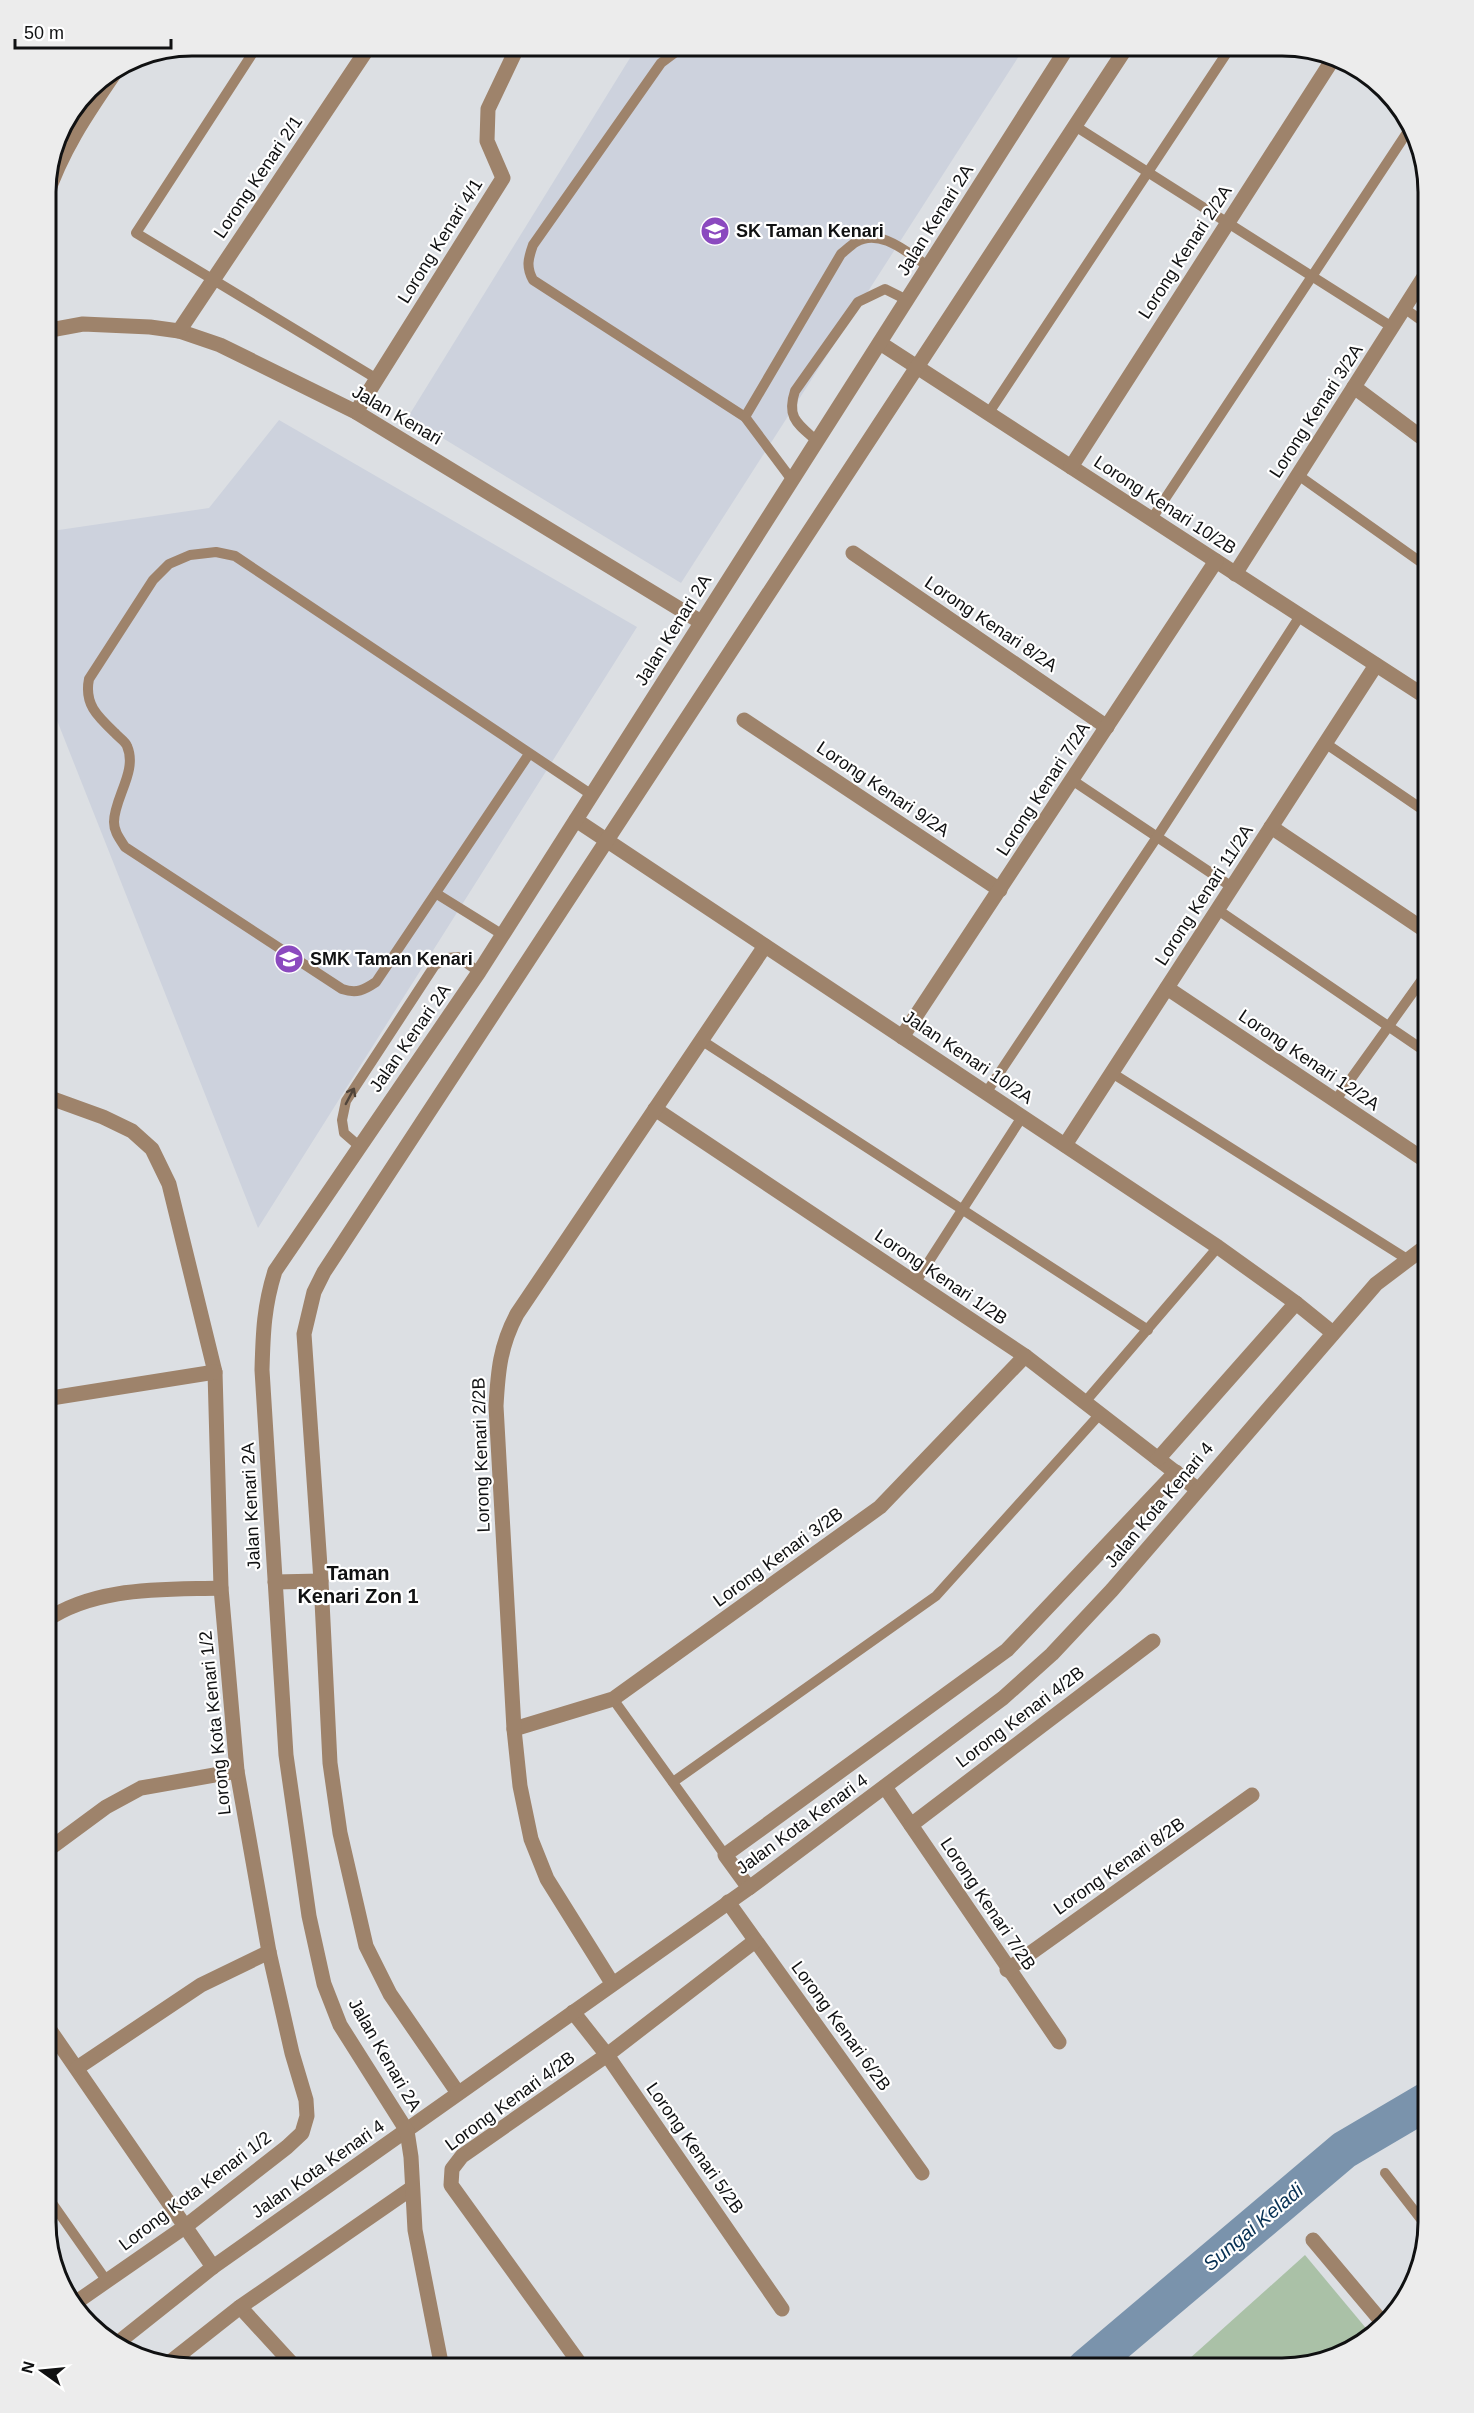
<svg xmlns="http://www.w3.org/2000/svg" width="1474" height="2413" font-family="Helvetica,sans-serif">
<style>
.built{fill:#cdd2dd}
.green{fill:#aac1a7}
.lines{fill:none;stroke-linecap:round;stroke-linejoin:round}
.river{stroke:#7a93ac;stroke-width:38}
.service{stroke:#9e836b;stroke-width:10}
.minor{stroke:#9e836b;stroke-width:15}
.oneway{stroke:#50443a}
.labels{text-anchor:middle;stroke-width:4.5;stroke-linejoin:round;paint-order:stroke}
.street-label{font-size:18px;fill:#101112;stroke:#fff}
.poi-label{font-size:18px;font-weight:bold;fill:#101112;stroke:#fff;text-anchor:start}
.neighbourhood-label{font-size:20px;font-weight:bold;fill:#101112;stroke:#fff}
.water-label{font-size:20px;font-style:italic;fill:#073154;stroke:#fff}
.rim{fill:none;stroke:#101112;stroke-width:3}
</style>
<rect width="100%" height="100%" fill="#dcdfe3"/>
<g class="built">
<path d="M638 45H1026L681 583 408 417Z"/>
<path d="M279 420 637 627 258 1228 45 690V532L209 508Z"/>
</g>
<path class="green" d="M1305 2255 1370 2333 1347 2353 1282 2368H1179Z"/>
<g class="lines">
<path class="river" d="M1086 2368 1344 2150 1429 2100"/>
<g class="service">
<path d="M258 45 136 233 377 379"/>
<path d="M685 45 661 63 533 245C528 259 526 267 533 280L745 417 792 480"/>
<path d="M1075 126 1392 327"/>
<path d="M1404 308 1429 326"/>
<path d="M988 414 1232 45"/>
<path d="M745 417 841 254C846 250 851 245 856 242 880 227 909 254 928 266"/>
<path d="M817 441C798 424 786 418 795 391L858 302 885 289 907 300"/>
<path d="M1298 475 1429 568"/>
<path d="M1151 520 1412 125"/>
<path d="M1325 743 1429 814"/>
<path d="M529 754 376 982C364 990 357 994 342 989L125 847C120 839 114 832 114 822 114 798 138 771 127 746 125 741 118 737 115 733 97 716 84 704 89 679L153 580 169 564 190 555 216 552 235 556 592 795"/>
<path d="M1072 780 1232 887"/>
<path d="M437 894 503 935"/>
<path d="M1218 910 1429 1054"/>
<path d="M701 1040 1148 1330"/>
<path d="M1112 1073 1407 1259"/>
<path d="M986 1093 1157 837 1300 616"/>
<path d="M1335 1101 1429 970"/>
<path d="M359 1146 344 1133 342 1120 346 1101 435 965 448 958 458 957 479 972"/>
<path d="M915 1283 1022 1117"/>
<path d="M1085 1402 1218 1247"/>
<path d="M613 1699 725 1855"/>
<path d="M673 1782 936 1596 1100 1414"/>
<path d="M1385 2173 1427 2227"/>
<path d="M45 2193 106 2280"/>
</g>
<g class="minor">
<path d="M45 200C62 149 88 112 118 68"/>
<path d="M45 331 83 324 150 327 179 331 220 345 356 412 701 622"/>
<path d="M179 331 370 45"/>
<path d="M880 343 1429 699"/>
<path d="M1354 387 1429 443"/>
<path d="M356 412 503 178 487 141 488 109 517 48"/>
<path d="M1071 467 1333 59"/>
<path d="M853 553 1107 727"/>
<path d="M1235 574 1429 269"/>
<path d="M744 720 1000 890"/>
<path d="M576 820 1218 1247 1296 1303 1333 1333"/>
<path d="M1271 827 1429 933"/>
<path d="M1167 988 1429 1163"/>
<path d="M902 1037 1216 561"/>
<path d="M45 1096 103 1117 132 1131 152 1149 169 1184 215 1372 221 1588 237 1771 269 1952 292 2053 306 2100 307 2116 302 2133 287 2147 186 2226 75 2303"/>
<path d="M655 1109 1025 1356 1197 1489"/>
<path d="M1065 1145 1376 665"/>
<path d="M45 1399 215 1372"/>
<path d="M1158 1459 1296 1303"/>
<path d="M275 1582 321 1581"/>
<path d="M45 1621C96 1586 162 1590 221 1588"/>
<path d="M514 1729 613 1699 880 1507 1025 1356"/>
<path d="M885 1787 1059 2042"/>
<path d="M911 1825 1153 1641"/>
<path d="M45 1852 106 1807 141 1788 237 1771"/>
<path d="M749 1888 725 1855 1007 1650 1176 1472"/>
<path d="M728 1902 922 2173"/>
<path d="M1007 1970 1252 1795"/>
<path d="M612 1983 547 1879 531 1839 520 1786 514 1729 496 1406C498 1371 500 1346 517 1314L765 946"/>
<path d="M573 2012 607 2055 782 2309"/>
<path d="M45 2023 213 2267"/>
<path d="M77 2068 201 1985 269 1952"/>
<path d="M458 2093 390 1994 366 1946 340 1833 330 1763 321 1581 304 1334 314 1292 324 1272 1128 45"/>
<path d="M1313 2240 1382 2322"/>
<path d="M240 2307 296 2368"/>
<path d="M115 2345 213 2267 749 1888 1003 1698 1052 1654 1112 1590 1376 1284 1429 1244"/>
<path d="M169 2363 240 2307 412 2188"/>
<path d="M442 2368 415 2230 411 2157 407 2131 340 2025 324 1984 309 1916 286 1755 262 1370C263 1332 264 1306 275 1271L479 972 1069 45"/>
<path d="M583 2368 451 2185 452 2169 462 2156 607 2055 755 1941"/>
</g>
</g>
<defs><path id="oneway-shaft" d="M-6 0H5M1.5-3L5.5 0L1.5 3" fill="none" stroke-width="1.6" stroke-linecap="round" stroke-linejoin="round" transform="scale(1.5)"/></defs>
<use class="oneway" href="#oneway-shaft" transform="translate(350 1096) rotate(-62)"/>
<defs>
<g id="school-disc" transform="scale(1.5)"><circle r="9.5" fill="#8b4abf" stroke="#fff"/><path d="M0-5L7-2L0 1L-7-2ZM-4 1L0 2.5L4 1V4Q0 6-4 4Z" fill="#fff"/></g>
</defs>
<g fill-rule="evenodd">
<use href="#school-disc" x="715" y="231"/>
<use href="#school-disc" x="289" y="959"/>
</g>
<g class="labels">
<g class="street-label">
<text transform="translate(258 177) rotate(-56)" y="6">Lorong Kenari 2/1</text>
<text transform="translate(935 220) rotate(-58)" y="6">Jalan Kenari 2A</text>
<text transform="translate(440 241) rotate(-58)" y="6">Lorong Kenari 4/1</text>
<text transform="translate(1185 252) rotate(-57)" y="6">Lorong Kenari 2/2A</text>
<text transform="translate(1316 411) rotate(-57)" y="6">Lorong Kenari 3/2A</text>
<text transform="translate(397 415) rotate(30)" y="6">Jalan Kenari</text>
<text transform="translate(1165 505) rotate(33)" y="6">Lorong Kenari 10/2B</text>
<text transform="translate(991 624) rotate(34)" y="6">Lorong Kenari 8/2A</text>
<text transform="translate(673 630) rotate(-58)" y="6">Jalan Kenari 2A</text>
<text transform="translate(883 789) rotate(34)" y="6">Lorong Kenari 9/2A</text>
<text transform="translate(1043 789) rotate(-57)" y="6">Lorong Kenari 7/2A</text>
<text transform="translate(1204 895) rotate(-57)" y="6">Lorong Kenari 11/2A</text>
<text transform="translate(410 1038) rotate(-55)" y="6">Jalan Kenari 2A</text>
<text transform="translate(968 1057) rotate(34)" y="6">Jalan Kenari 10/2A</text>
<text transform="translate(1309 1060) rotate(34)" y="6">Lorong Kenari 12/2A</text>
<text transform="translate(941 1277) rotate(34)" y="6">Lorong Kenari 1/2B</text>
<text transform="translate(481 1455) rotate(-92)" y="6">Lorong Kenari 2/2B</text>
<text transform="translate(1159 1505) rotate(-50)" y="6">Jalan Kota Kenari 4</text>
<text transform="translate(251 1506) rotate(-93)" y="6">Jalan Kenari 2A</text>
<text transform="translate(778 1557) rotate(-36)" y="6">Lorong Kenari 3/2B</text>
<text transform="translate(1020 1717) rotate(-37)" y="6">Lorong Kenari 4/2B</text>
<text transform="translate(215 1723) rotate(-96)" y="6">Lorong Kota Kenari 1/2</text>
<text transform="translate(802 1824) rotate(-36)" y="6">Jalan Kota Kenari 4</text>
<text transform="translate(1119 1866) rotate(-35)" y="6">Lorong Kenari 8/2B</text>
<text transform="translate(988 1904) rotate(56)" y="6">Lorong Kenari 7/2B</text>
<text transform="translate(841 2026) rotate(54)" y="6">Lorong Kenari 6/2B</text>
<text transform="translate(385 2055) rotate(60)" y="6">Jalan Kenari 2A</text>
<text transform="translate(510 2101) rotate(-36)" y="6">Lorong Kenari 4/2B</text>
<text transform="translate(695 2148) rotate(55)" y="6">Lorong Kenari 5/2B</text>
<text transform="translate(318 2169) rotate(-35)" y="6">Jalan Kota Kenari 4</text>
<text transform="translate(195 2191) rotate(-37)" y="6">Lorong Kota Kenari 1/2</text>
</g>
<g class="poi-label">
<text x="736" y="237">SK Taman Kenari</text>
<text x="310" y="965">SMK Taman Kenari</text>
</g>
<g class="neighbourhood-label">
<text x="358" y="1580">Taman<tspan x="358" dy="23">Kenari Zon 1</tspan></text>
</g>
<g class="water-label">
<text transform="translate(1253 2227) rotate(-40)" y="7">Sungai Keladi</text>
</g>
</g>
<path d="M0 0H1474V2413H0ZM192 56H1282A136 136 0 0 1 1418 192V2222A136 136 0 0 1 1282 2358H192A136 136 0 0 1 56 2222V192A136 136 0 0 1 192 56Z" fill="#ececec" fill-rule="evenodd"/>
<path class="rim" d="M192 56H1282A136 136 0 0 1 1418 192V2222A136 136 0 0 1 1282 2358H192A136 136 0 0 1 56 2222V192A136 136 0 0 1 192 56Z"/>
<g transform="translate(42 2371) rotate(285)" stroke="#ffffff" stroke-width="4.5" paint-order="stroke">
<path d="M0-4.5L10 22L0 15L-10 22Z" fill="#101112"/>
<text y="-9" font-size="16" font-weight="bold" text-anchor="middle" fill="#101112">N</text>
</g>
<path d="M15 39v9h156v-9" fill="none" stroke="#101112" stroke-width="3"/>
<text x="24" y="39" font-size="18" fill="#101112" stroke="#ffffff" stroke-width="4.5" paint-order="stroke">50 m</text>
</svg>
